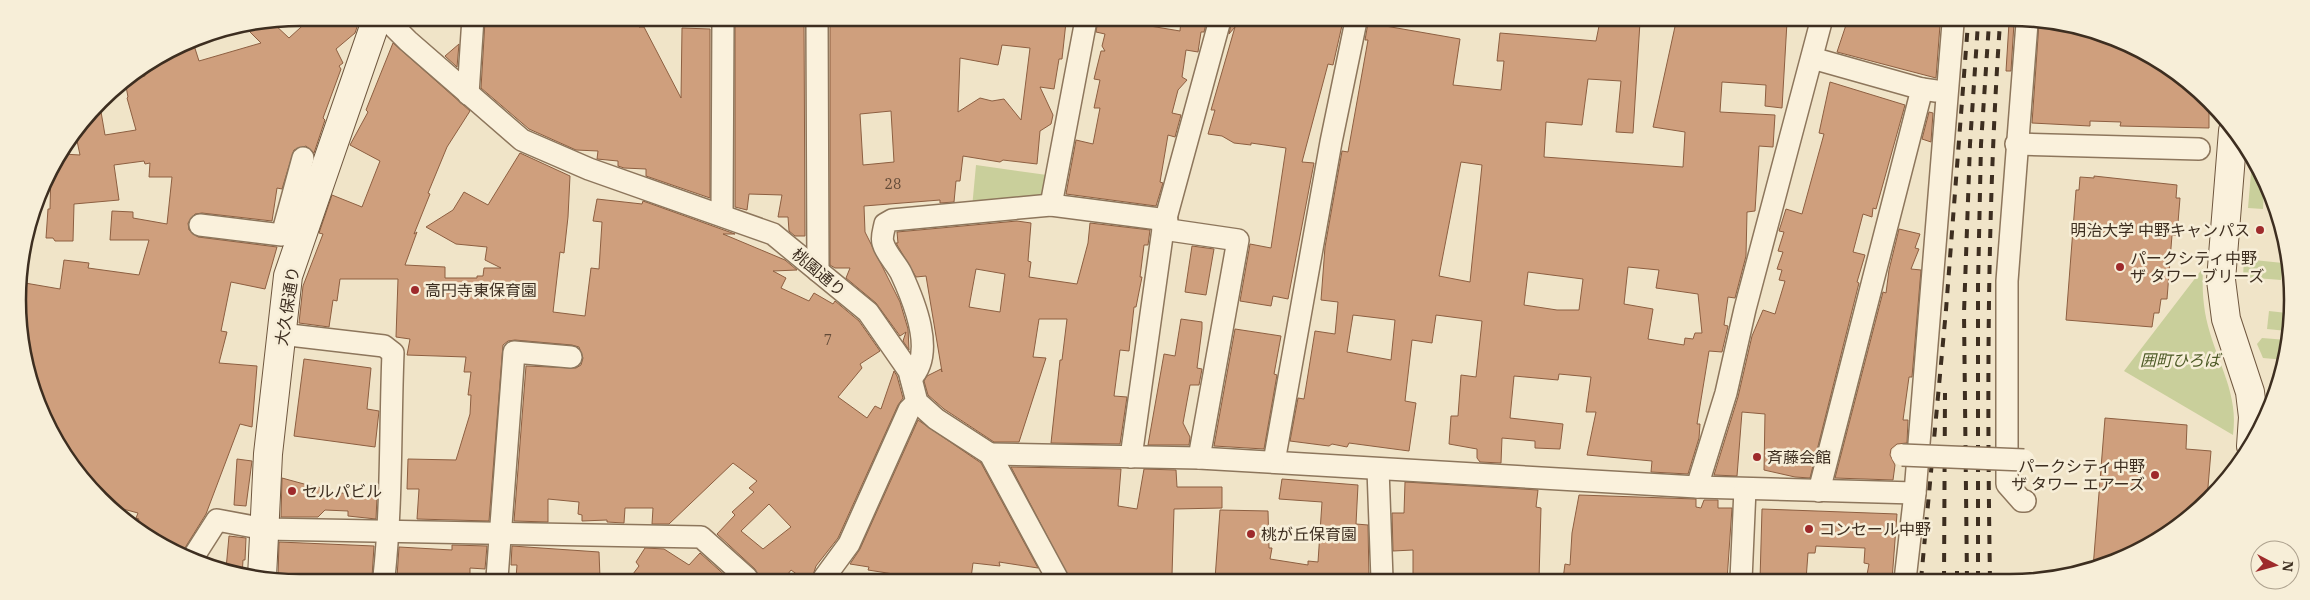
<svg xmlns="http://www.w3.org/2000/svg" width="2310" height="600" font-family="'IBM Plex Serif','Noto Sans JP',serif">
<style>
.green{fill:#c9cf9b}
.building{fill:#cf9f7d;stroke:#8d5f41;fill-rule:evenodd}
.lines{fill:none;stroke-linecap:round;stroke-linejoin:round}
.street-casing{stroke:#8d765c;stroke-width:24}
.secondary-casing{stroke:#6f573f;stroke-width:30}
.street{stroke:#faf1dc;stroke-width:21}
.secondary{stroke:#faf1dc;stroke-width:28}
.rail{stroke:#3d2e20;stroke-width:4;stroke-dasharray:9 9;stroke-linecap:butt}
.street-bridge-casing{stroke:#8d765c;stroke-width:24;stroke-linecap:butt}
.street-bridge{stroke:#faf1dc;stroke-width:21}
.poi-dot{fill:#9e2a2b;stroke:#f7eed8;stroke-width:2}
.labels{text-anchor:middle;stroke-width:5;stroke-linejoin:round;paint-order:stroke}
.number-label{font-size:14px;fill:#624a37}
.poi-label{font-size:16px;fill:#3d2e20;stroke:#f7eed8;text-anchor:start}
.street-label{font-size:16px;fill:#3d2e20;stroke:#f7eed8}
.park-label{font-size:16px;font-style:italic;fill:#4d5a26;stroke:#f7eed8}
.rim{fill:none;stroke:#3d2e20;stroke-width:2.5}
</style>
<rect width="100%" height="100%" fill="#f0e4c8"/>
<g class="green">
<path d="M2252 161 2264 190 2263 209 2248 208Z"/>
<path d="M976 165 1047 175 1044 198 972 208Z"/>
<path d="M2244 259 2283 263 2281 280 2243 277Z"/>
<path d="M2203 268C2202 288 2203 307 2208 326 2218 364 2239 395 2233 435L2124 371Z"/>
<path d="M2269 311 2287 313V331L2267 329Z"/>
<path d="M2262 338 2287 340 2285 360 2263 358 2257 344Z"/>
</g>
<g class="building">
<path d="M311 18H325L332 26 341 18H360L355 33 336 49 343 63 339 66 341 69 323 118 325 120 314 153 306 146 294 150 282 189 277 188 272 221 202 213 195 214 188 223 189 230 198 237 277 247 265 289 231 282 221 331 227 332 219 363 257 366 252 427 240 424 206 514 183 551 143 535 135 528 139 519 136 518 138 513 112 506 76 472 27 373 22 318 25 283 60 289 64 260 89 263 88 268 139 275 149 240H110L112 211 133 212V218L167 224 172 177H149L150 163 145 164 144 161 114 165 119 200 74 204 73 241H55L53 238H46L48 209H50L51 169 63 154 80 155 76 136 100 106 105 135 136 130 127 98 128 97 125 81 145 76 144 69 192 39 199 61 261 43 246 28 273 23 289 38Z"/>
<path d="M489 18 659 19 639 27H644L681 98 682 28 710 29V198L646 176V169L624 168 618 166V161L597 159 598 151 576 150 529 129 481 88 485 21Z"/>
<path d="M738 19H804L805 236H795L789 231 788 217H778L782 195 749 194 747 210 735 207V26H738Z"/>
<path d="M855 19 1054 20 1066 22 1062 59H1059L1054 89 1040 87 1053 115 1051 124 1040 131 1037 164 1003 160 1000 162 963 156 960 181H956L954 202 940 203V200L864 206 865 232 900 302 908 329 909 350 903 341 906 332 900 336 876 303 846 278 850 268H835L830 265V21ZM1002 45 1030 48 1021 120 1004 99 992 101 980 98 958 112 960 58 998 65ZM891 111 894 162 863 165 860 114Z"/>
<path d="M1098 20H1114L1180 31 1181 20H1207L1204 32H1201L1198 52 1186 50 1182 77 1187 80 1178 90 1172 113 1181 115 1175 137 1168 135 1160 182 1163 183 1156 206 1066 194 1076 140 1093 144 1100 108H1094L1100 80 1094 79 1101 51H1105L1102 46 1105 34 1096 32Z"/>
<path d="M1232 20 1343 21 1333 65 1328 64 1302 162 1314 163 1288 299 1273 296 1271 306 1240 301 1250 244 1271 248 1286 148 1251 143V145L1234 143 1222 136 1208 134 1215 110H1211L1235 27 1229 34Z"/>
<path d="M1600 21 1640 22 1633 133 1616 132 1621 81 1588 79 1582 125 1546 122 1544 157 1683 167 1685 132 1653 127 1676 22H1787L1782 108 1765 106 1766 85 1722 82 1720 112 1775 115 1773 147 1759 146 1755 211 1747 212 1746 256 1735 298 1728 297 1724 325 1728 326 1722 352 1709 351 1697 424H1700L1699 438 1688 474 1651 472 1652 461 1587 455 1596 412H1586L1591 377 1559 374 1558 380 1514 376 1510 418 1563 424 1560 449 1535 448V441L1502 438 1501 463 1480 462 1477 458V449L1449 444 1451 416H1458L1461 375 1476 377 1482 321 1436 315 1432 343 1412 340 1405 401 1416 403 1409 451 1349 443 1347 447 1332 444 1329 446 1290 441 1298 398 1304 399 1315 331 1335 334 1338 302 1321 300 1325 247 1342 151 1348 152 1368 40H1365L1368 23 1460 39 1453 85 1501 90 1504 61H1497L1500 33 1596 41ZM1461 162 1482 165 1470 282 1439 276ZM1628 267 1659 270 1656 288 1698 294 1702 333H1695L1693 339 1685 338 1684 345 1648 339 1653 309 1624 304ZM1528 272 1583 279 1579 310H1557L1524 305ZM1353 315 1395 320 1391 360 1347 352Z"/>
<path d="M1847 22 1940 25 1936 78 1837 52Z"/>
<path d="M2009 23H2014L2011 71H2006Z"/>
<path d="M2039 23H2065L2167 65 2209 108V128L2120 126 2121 122 2090 121V126L2032 123Z"/>
<path d="M393 43 470 111 447 147 428 193 430 194 414 234 417 232 405 265 445 267V278H477V276H483L484 268H501L485 260 487 247 456 244 426 227 453 210 464 192 488 205 520 153 570 176 568 217 564 253 560 252 553 312 585 316 591 268 599 269 602 222 593 221 597 199 642 204 643 201 735 234H723L785 260 797 270 773 271 786 278 781 288 809 301 814 293 833 304 835 301 859 321 880 351 860 364 862 368 838 397 867 418 875 406 881 409 894 371 897 376 903 398 898 405 838 538 816 566 812 578H802L791 570 785 578H759L755 569 717 534 735 515 732 512 754 492 749 488 757 481 733 463 669 524H652L653 508H625L624 523 607 522V520L582 521V515L578 514 579 502 548 499V522L514 521 526 366 576 368 581 365 583 358 579 347 572 345 515 340 508 341 503 345 489 521 417 519 419 489H407L408 459 456 460 470 414 471 395H468L471 372H464L466 357 407 355 410 339 396 337 398 279H340L337 301 333 300 329 327 299 323 303 286 323 234 319 233 332 195 362 207 380 161 350 145 368 112 366 110ZM769 504 791 527 763 549 741 531Z"/>
<path d="M459 44 457 67 445 56Z"/>
<path d="M1830 82 1905 105 1876 209 1873 208 1872 217 1863 214 1853 252 1865 255 1857 282 1859 283 1810 478 1795 477 1764 470 1765 414 1742 412 1737 476 1714 475 1738 397 1752 336 1763 310 1775 314 1785 281 1779 280 1782 270 1777 269 1783 252 1778 251 1784 232 1779 231 1786 209 1802 214 1824 134 1819 133Z"/>
<path d="M1929 112 1933 113 1931 142 1922 139Z"/>
<path d="M2094 176 2177 185 2176 198H2180L2177 235H2172L2167 299H2161L2159 313H2154L2152 327 2066 320 2076 190H2079L2080 177 2094 178Z"/>
<path d="M1017 221 1031 223 1028 261 1031 262 1029 277 1077 284 1088 243 1090 223 1150 230 1148 245H1144L1140 277H1142L1136 307H1134L1129 351 1120 350 1114 396 1127 397 1120 444 1051 443 1060 360H1062L1067 319H1039L1033 357 1046 358 1019 442H994L944 409 928 395 924 381 927 376 941 369 942 372 926 276 916 277 896 243H898L897 232ZM976 269 1005 274 1000 312 969 307Z"/>
<path d="M1899 229 1920 234 1915 248 1919 249 1911 269 1921 270 1912 377H1909L1903 420H1908L1907 443 1897 444 1891 449 1890 455 1895 465 1893 480 1835 478 1883 292 1886 293 1889 270Z"/>
<path d="M1192 246 1214 249 1206 295 1185 292Z"/>
<path d="M1181 319 1202 322V329L1197 368 1202 369 1199 385H1190L1183 423 1190 437 1189 445H1148L1164 354 1175 356Z"/>
<path d="M1235 329 1281 336 1274 374 1277 375 1264 449 1214 446Z"/>
<path d="M304 359 371 368 367 409 379 411 375 447 294 436Z"/>
<path d="M2105 418 2187 425 2186 449 2211 451 2207 499 2196 512 2118 561 2093 568Z"/>
<path d="M918 420 981 463 1038 568 999 562 1000 566 973 563 971 578H900V575L868 570 869 567 850 564 860 549Z"/>
<path d="M237 459 252 461 246 506 234 505Z"/>
<path d="M1011 467 1121 469 1118 506 1137 509 1144 469 1176 470 1177 487H1222V508L1174 509 1172 575 1125 574V579L1069 578Z"/>
<path d="M282 478 315 487 327 488 333 492 377 497 376 519 348 516V511L325 510 318 517H281Z"/>
<path d="M1282 479 1358 485 1356 524 1368 525 1369 579H1215L1220 510 1268 511 1269 548H1272L1270 559 1308 565V561L1318 562 1322 502 1279 499Z"/>
<path d="M1405 482 1538 490 1536 507 1541 508 1539 579 1413 578V550L1393 551 1392 513H1404Z"/>
<path d="M1579 495 1696 499V507L1701 508 1704 500H1718V508H1732L1727 580 1563 579 1565 564 1570 565 1572 533Z"/>
<path d="M1762 509 1897 514 1892 580H1866L1869 564 1864 563 1865 548 1816 546 1815 553H1808L1806 580H1760Z"/>
<path d="M229 536 246 538 245 560H243L242 576 226 569Z"/>
<path d="M279 542 374 546 372 577H278Z"/>
<path d="M452 545 487 546 485 569 470 568V578L397 577 399 547 452 550Z"/>
<path d="M512 546 599 552 600 578H516L517 565H511Z"/>
<path d="M645 548 664 549 689 565 700 553 728 578H630L639 566 636 562Z"/>
</g>
<g class="lines">
<g class="street-casing">
<g id="street">
<path d="M385 18 408 41 522 140 589 169 773 234 818 271 868 312 909 371 917 402 936 419 990 454 1057 578"/>
<path d="M817 19 818 271"/>
<path d="M1086 20 1051 205 1167 220"/>
<path d="M1812 58 1922 89 1936 91"/>
<path d="M468 94 473 18"/>
<path d="M2016 144 2199 149"/>
<path d="M722 214 723 19"/>
<path d="M200 225 282 235 303 158"/>
<path d="M1163 229 1238 240 1199 458"/>
<path d="M281 334 384 346 393 353C390 428 392 503 384 577"/>
<path d="M911 378C936 353 914 301 901 273 896 263 886 254 883 243 881 237 884 230 885 224L892 220 1051 205"/>
<path d="M990 454 1199 458 1697 487 1915 493"/>
<path d="M1131 457 1163 229 1220 20"/>
<path d="M1274 462 1331 142 1356 21"/>
<path d="M1378 469 1382 579"/>
<path d="M1697 487 1726 393 1745 309 1821 22"/>
<path d="M1819 491 1922 89"/>
<path d="M2025 501H2022L2007 484V281L2027 23"/>
<path d="M194 556 217 520 265 529 701 537 747 578"/>
<path d="M497 578 514 352 571 357"/>
<path d="M824 578 849 544 909 410 917 402"/>
<path d="M1741 580 1745 489"/>
<path d="M1905 580 1915 493 1953 23"/>
</g>
</g>
<g class="secondary-casing">
<g id="secondary">
<path d="M2233 131 2221 280 2226 319 2250 392 2253 417 2251 446"/>
<path d="M262 577 268 454 288 276 377 18"/>
</g>
</g>
<use href="#street" class="street"/>
<use href="#secondary" class="secondary"/>
<g class="rail">
<path d="M1921 580 1946 310 1968 23"/>
<path d="M1944 580 1945 393"/>
<path d="M1957 580V570"/>
<path d="M1967 580 1964 313 1970 144 1978 23"/>
<path d="M1978 580V285L1981 144 1989 23"/>
<path d="M1990 580C1987 394 1987 208 2000 23"/>
</g>
<g class="street-bridge-casing">
<path id="street-bridge" d="M1902 455 2024 460"/>
</g>
<use href="#street-bridge" class="street-bridge"/>
</g>
<g class="poi-dot">
<circle cx="2260" cy="230" r="5"/>
<circle cx="2120" cy="267" r="5"/>
<circle cx="415" cy="290" r="5"/>
<circle cx="1757" cy="457" r="5"/>
<circle cx="2155" cy="475" r="5"/>
<circle cx="292" cy="491" r="5"/>
<circle cx="1809" cy="529" r="5"/>
<circle cx="1251" cy="534" r="5"/>
</g>
<g class="labels">
<g class="number-label">
<text x="893" y="189">28</text>
<text x="828" y="345">7</text>
</g>
<g class="poi-label">
<text x="2250" y="236" text-anchor="end">明治大学 中野キャンパス</text>
<text x="2130" y="264">パークシティ中野<tspan x="2130" dy="18">ザ タワー ブリーズ</tspan></text>
<text x="425" y="296">高円寺東保育園</text>
<text x="1767" y="463">斉藤会館</text>
<text x="2145" y="472" text-anchor="end">パークシティ中野<tspan x="2145" dy="18">ザ タワー エアーズ</tspan></text>
<text x="302" y="497">セルパビル</text>
<text x="1819" y="535">コンセール中野</text>
<text x="1261" y="540">桃が丘保育園</text>
</g>
<g class="street-label">
<text transform="translate(819 272) rotate(40)" y="6">桃園通り</text>
<text transform="translate(287 306) rotate(-81)" y="6">大久保通り</text>
</g>
<g class="park-label">
<text x="2180" y="366">囲町ひろば</text>
</g>
</g>
<path d="M0 0H2310V600H0ZM300 26H2010A274 274 0 0 1 2284 300V300A274 274 0 0 1 2010 574H300A274 274 0 0 1 26 300V300A274 274 0 0 1 300 26Z" fill="#f7eed8" fill-rule="evenodd"/>
<path class="rim" d="M300 26H2010A274 274 0 0 1 2284 300V300A274 274 0 0 1 2010 574H300A274 274 0 0 1 26 300V300A274 274 0 0 1 300 26Z"/>
<g transform="translate(2275 565) rotate(96)"><circle r="24" fill="#f7eed8" stroke="#ada18e"/>
<path d="M0-4L9 19L0 12L-9 19Z" fill="#9e2a2b"/>
<text y="-8" font-size="14" font-weight="bold" text-anchor="middle" fill="#3d2e20">N</text>
</g>
</svg>
